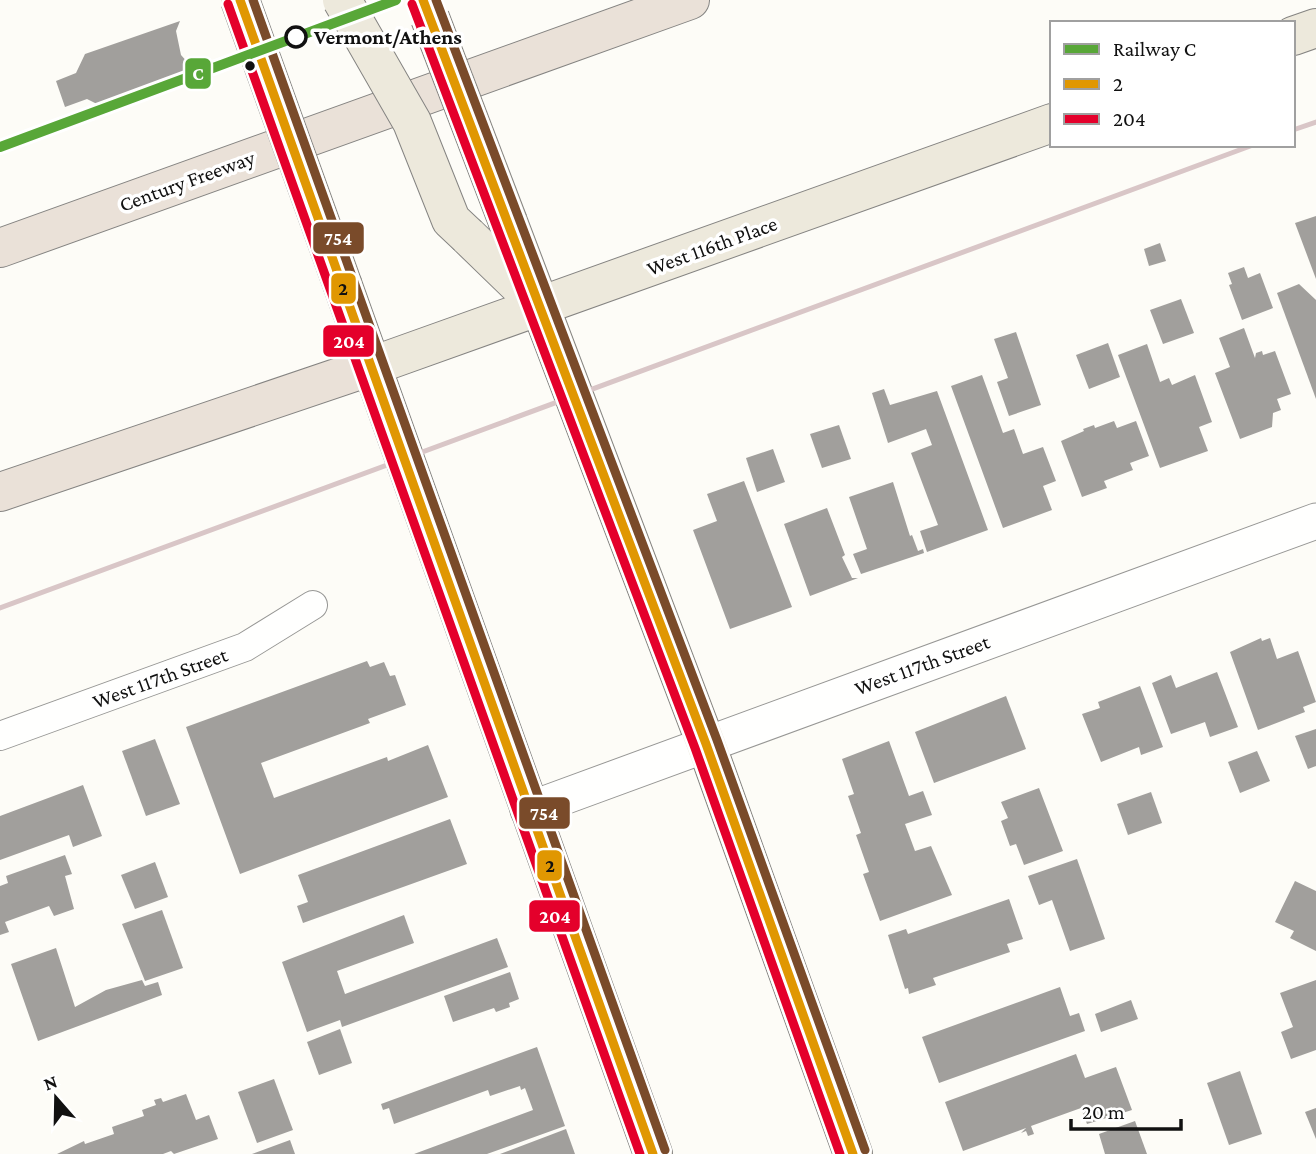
<svg xmlns="http://www.w3.org/2000/svg" width="1316" height="1154" font-family="'Crimson Pro',serif">
<style>
.building{fill:#a19f9c}
.lines{fill:none;stroke-linecap:round;stroke-linejoin:round}
.minor-casing{stroke:#979795;stroke-width:30}
.tertiary-casing{stroke:#979795;stroke-width:37}
.primary-casing{stroke:#858482;stroke-width:40}
.motorway-casing{stroke:#858482;stroke-width:40}
.minor{stroke:#fffffe;stroke-width:28}
.tertiary{stroke:#fffffe;stroke-width:35}
.primary{stroke:#ede9dc;stroke-width:38}
.motorway{stroke:#eae1d8;stroke-width:38}
.rail{stroke:#d9c6c7;stroke-width:5}
.primary-bridge-casing{stroke:#858482;stroke-width:40;stroke-linecap:butt}
.primary-bridge{stroke:#ede9dc;stroke-width:38}
.bus-1-casing{stroke:#fff;stroke-width:14}
.bus-2-casing{stroke:#fff;stroke-width:14}
.bus-3-casing{stroke:#fff;stroke-width:14}
.bus-1{stroke:#e09702;stroke-width:9}
.bus-2{stroke:#e4002b;stroke-width:9}
.bus-3{stroke:#7a4b2a;stroke-width:9}
.rail-1-casing{stroke:#fff;stroke-width:16}
.rail-1{stroke:#58a738;stroke-width:10}
.stop-dot{fill:#fff;stroke:#111;stroke-width:3.5}
.bus-dot{fill:#111;stroke:#fff;stroke-width:2.5}
.labels{text-anchor:middle;stroke-width:7;stroke-linejoin:round;paint-order:stroke}
.stop-label{font-size:21px;font-weight:bold;fill:#111;stroke:#fff;text-anchor:start}
.street-label{font-size:21px;fill:#111;stroke:#fff}
.line-badge{stroke:#fff;stroke-width:2.5}
.badge-label{font-size:19px;text-anchor:middle;font-weight:bold;fill:#fff}
.pale-badge-label{font-size:19px;text-anchor:middle;font-weight:bold;fill:#111}
</style>
<rect width="100%" height="100%" fill="#fdfcf7"/>
<g class="building">
<path d="M180 21 176 31 181 55 198 74 105 108 87 99 65 107 56 81 76 73 85 54Z"/>
<path d="M1316 216V279L1295 223Z"/>
<path d="M1160 243 1166 261 1149 266 1144 249Z"/>
<path d="M1244 267 1248 278 1260 273 1273 308 1242 320 1229 285 1232 284 1228 273Z"/>
<path d="M1299 284 1316 300V399L1277 293Z"/>
<path d="M1181 299 1194 333 1163 344 1150 310Z"/>
<path d="M1244 328 1255 358 1256 353 1262 351 1263 355 1275 351 1291 394 1277 399 1281 410 1273 413 1272 427 1240 439 1215 373 1230 367 1219 338Z"/>
<path d="M1016 332 1041 405 1009 416 997 382 1008 378 994 339Z"/>
<path d="M1108 343 1120 377 1089 389 1076 355Z"/>
<path d="M1147 344 1160 382 1169 378 1172 385 1195 375 1212 422 1199 427 1208 451 1160 468 1118 355Z"/>
<path d="M982 375 1003 433 1014 429 1023 454 1043 447 1056 481 1043 486 1052 510 1003 528 951 386Z"/>
<path d="M884 389 890 405 937 391 988 530 927 552 920 531 938 525 911 453 932 445 926 429 888 443 872 393Z"/>
<path d="M1114 421 1117 428 1136 421 1149 456 1130 463 1133 470 1104 481 1107 488 1082 497 1061 441 1084 431 1083 429 1094 425 1095 428Z"/>
<path d="M839 425 851 459 822 468 810 434Z"/>
<path d="M773 449 785 482 757 492 746 458Z"/>
<path d="M744 481 792 607 730 629 693 530 717 521 707 494Z"/>
<path d="M893 482 910 536 912 535 918 551 923 549 924 553 861 574 853 554 867 549 849 497Z"/>
<path d="M827 508 845 555 842 557 852 578H858L810 596 784 524Z"/>
<path d="M1261 638 1262 641 1270 638 1277 659 1298 651 1316 702 1303 707 1305 712 1258 730 1230 652Z"/>
<path d="M367 661 370 667 384 662 390 676 395 675 406 705 368 719 370 723 261 763 274 798 387 757 388 761 428 745 448 797 240 874 186 727Z"/>
<path d="M1217 672 1238 727 1210 737 1205 722 1171 734 1152 683 1171 675 1176 688Z"/>
<path d="M1140 686 1163 747 1141 755 1139 747 1101 762 1082 714 1100 708 1098 702Z"/>
<path d="M1006 696 1026 749 934 783 915 732Z"/>
<path d="M1316 729V766L1308 769 1295 736Z"/>
<path d="M155 739 180 804 146 816 122 751Z"/>
<path d="M889 741 909 796 923 791 932 815 905 824 915 851 931 846 952 895 880 921 863 874 869 872 856 835 861 833 848 796 854 794 842 759Z"/>
<path d="M1257 751 1270 781 1240 793 1228 762Z"/>
<path d="M83 785 102 836 73 847 69 835 0 860V816Z"/>
<path d="M1039 788 1063 851 1024 865 1016 844 1010 846 1001 821 1008 818 1001 802Z"/>
<path d="M1151 792 1162 823 1128 835 1117 804Z"/>
<path d="M450 819 467 864 303 923 297 906 308 902 298 875Z"/>
<path d="M65 855 72 874 65 876 74 909 54 916 49 906 5 922 9 932 0 935V886L8 883 6 876Z"/>
<path d="M1077 859 1105 939 1070 951 1052 900 1039 905 1028 876Z"/>
<path d="M155 862 168 897 135 909 121 875Z"/>
<path d="M1295 881 1316 891V951L1290 938 1294 931 1275 922Z"/>
<path d="M1009 899 1023 939 1007 944 1010 952 933 978 936 985 909 994 908 988 905 989 888 935 906 929 908 934Z"/>
<path d="M162 910 183 968 145 981 122 924Z"/>
<path d="M404 915 414 943 337 971 345 994 497 938 508 967 342 1027 340 1020 307 1032 282 962Z"/>
<path d="M56 948 75 1007 106 990 142 980 145 986 158 982 162 995 38 1041 11 964Z"/>
<path d="M510 972 519 999 509 1003 510 1007 496 1012 494 1008 453 1022 444 996Z"/>
<path d="M1316 980V1050L1291 1059 1281 1032 1293 1027 1280 993Z"/>
<path d="M1060 987 1070 1016 1079 1013 1085 1031 939 1083 922 1037Z"/>
<path d="M1131 1000 1138 1019 1101 1032 1095 1014Z"/>
<path d="M340 1029 352 1063 319 1075 307 1042Z"/>
<path d="M537 1047 565 1126 487 1154H414L533 1110 525 1088 521 1090 520 1086 490 1096 488 1090 394 1124 389 1108 383 1110 381 1104Z"/>
<path d="M1076 1054 1085 1078 1116 1067 1132 1110 1087 1124 1081 1108 1031 1126 1034 1134 1028 1136 1026 1131 1021 1133 1026 1128 963 1151 945 1102Z"/>
<path d="M1240 1071 1262 1134 1229 1145 1207 1083Z"/>
<path d="M274 1079 293 1130 257 1143 238 1092Z"/>
<path d="M186 1094 196 1120 209 1115 218 1139 174 1154 171 1151 163 1154H57L84 1141 85 1144 114 1134 112 1127 144 1116 142 1110 156 1105 154 1100 161 1098 163 1102Z"/>
<path d="M1316 1108V1139L1305 1112Z"/>
<path d="M1135 1121 1147 1154H1105L1099 1134Z"/>
<path d="M566 1129 575 1154H500Z"/>
<path d="M290 1140 295 1154H252Z"/>
</g>
<g class="lines">
<g class="minor-casing">
<path id="minor" d="M0 736 245 647 313 605"/>
</g>
<g class="tertiary-casing">
<path id="tertiary" d="M528 810 1316 521"/>
</g>
<g class="primary-casing">
<g id="primary">
<path d="M1293 36 1316 28"/>
<path d="M508 222 706 744 853 1154"/>
<path d="M468 236 533 299"/>
<path d="M343 286 653 1154"/>
<path d="M372 366 1052 123"/>
</g>
</g>
<g class="motorway-casing">
<g id="motorway">
<path d="M0 248 690 0"/>
<path d="M0 492 372 366"/>
</g>
</g>
<use href="#minor" class="minor"/>
<use href="#tertiary" class="tertiary"/>
<use href="#primary" class="primary"/>
<use href="#motorway" class="motorway"/>
<g class="rail">
<path d="M1293 130 1316 122"/>
<path d="M0 608 1253 145"/>
</g>
<g class="primary-bridge-casing">
<g id="primary-bridge">
<path d="M240 0 343 286"/>
<path d="M342 0 412 122 451 220 468 236"/>
<path d="M430 18 508 222"/>
</g>
</g>
<use href="#primary-bridge" class="primary-bridge"/>
<g class="bus-1-casing">
<g id="bus-1">
<path d="M240 0 653 1154"/>
<path d="M423 0 706 744 853 1154"/>
</g>
</g>
<g class="bus-2-casing">
<g id="bus-2">
<path d="M228 4 640 1154"/>
<path d="M412 4 695 748 840 1154"/>
</g>
</g>
<g class="bus-3-casing">
<g id="bus-3">
<path d="M253 0 665 1150"/>
<path d="M436 0 717 740 865 1150"/>
</g>
</g>
<use href="#bus-1" class="bus-1"/>
<use href="#bus-2" class="bus-2"/>
<use href="#bus-3" class="bus-3"/>
<g class="rail-1-casing">
<path id="rail-1" d="M0 147 396 0"/>
</g>
<use href="#rail-1" class="rail-1"/>
</g>
<circle class="stop-dot" cx="296" cy="37" r="10"/>
<circle class="bus-dot" cx="250" cy="66" r="6"/>
<g class="labels">
<g class="stop-label">
<text x="314" y="44">Vermont/Athens</text>
</g>
<g class="street-label">
<text transform="translate(187 181) rotate(-20)" y="7">Century Freeway</text>
<text transform="translate(712 246) rotate(-20)" y="7">West 116th Place</text>
<text transform="translate(922 665) rotate(-20)" y="7">West 117th Street</text>
<text transform="translate(160 678) rotate(-20)" y="7">West 117th Street</text>
</g>
</g>
<g class="line-badge">
<rect x="184" y="57" width="28" height="33" rx="7" fill="#58a738"/>
<rect x="312" y="221" width="53" height="34" rx="7" fill="#7a4b2a"/>
<rect x="330" y="272" width="27" height="33" rx="7" fill="#e09702"/>
<rect x="322" y="324" width="53" height="34" rx="7" fill="#e4002b"/>
<rect x="518" y="796" width="53" height="34" rx="7" fill="#7a4b2a"/>
<rect x="536" y="849" width="27" height="33" rx="7" fill="#e09702"/>
<rect x="528" y="899" width="53" height="34" rx="7" fill="#e4002b"/>
</g>
<g class="badge-label">
<text x="198" y="80">C</text>
<text x="338" y="245">754</text>
<text x="349" y="348">204</text>
<text x="544" y="820">754</text>
<text x="555" y="923">204</text>
</g>
<g class="pale-badge-label">
<text x="343" y="295">2</text>
<text x="550" y="872">2</text>
</g>
<rect x="1050" y="21" width="245" height="126" fill="#ffffff" stroke="#a0a0a0" stroke-width="2"/>
<rect x="1064" y="44" width="35" height="10" fill="#58a738" stroke="#a0a0a0" stroke-width="2"/>
<text x="1113" y="56" font-size="21" fill="#111111">Railway C</text>
<rect x="1064" y="79" width="35" height="10" fill="#e09702" stroke="#a0a0a0" stroke-width="2"/>
<text x="1113" y="91" font-size="21" fill="#111111">2</text>
<rect x="1064" y="114" width="35" height="10" fill="#e4002b" stroke="#a0a0a0" stroke-width="2"/>
<text x="1113" y="126" font-size="21" fill="#111111">204</text>
<g transform="translate(56 1098) rotate(340)" stroke="#ffffff" stroke-width="5" paint-order="stroke">
<path d="M0-5L12 26L0 18L-12 26Z" fill="#111111"/>
<text y="-10" font-size="19" font-weight="bold" text-anchor="middle" fill="#111111">N</text>
</g>
<path d="M1071 1119v10h110v-10" fill="none" stroke="#111111" stroke-width="3.5"/>
<text x="1082" y="1119" font-size="21" fill="#111111" stroke="#ffffff" stroke-width="5" paint-order="stroke">20 m</text>
</svg>
